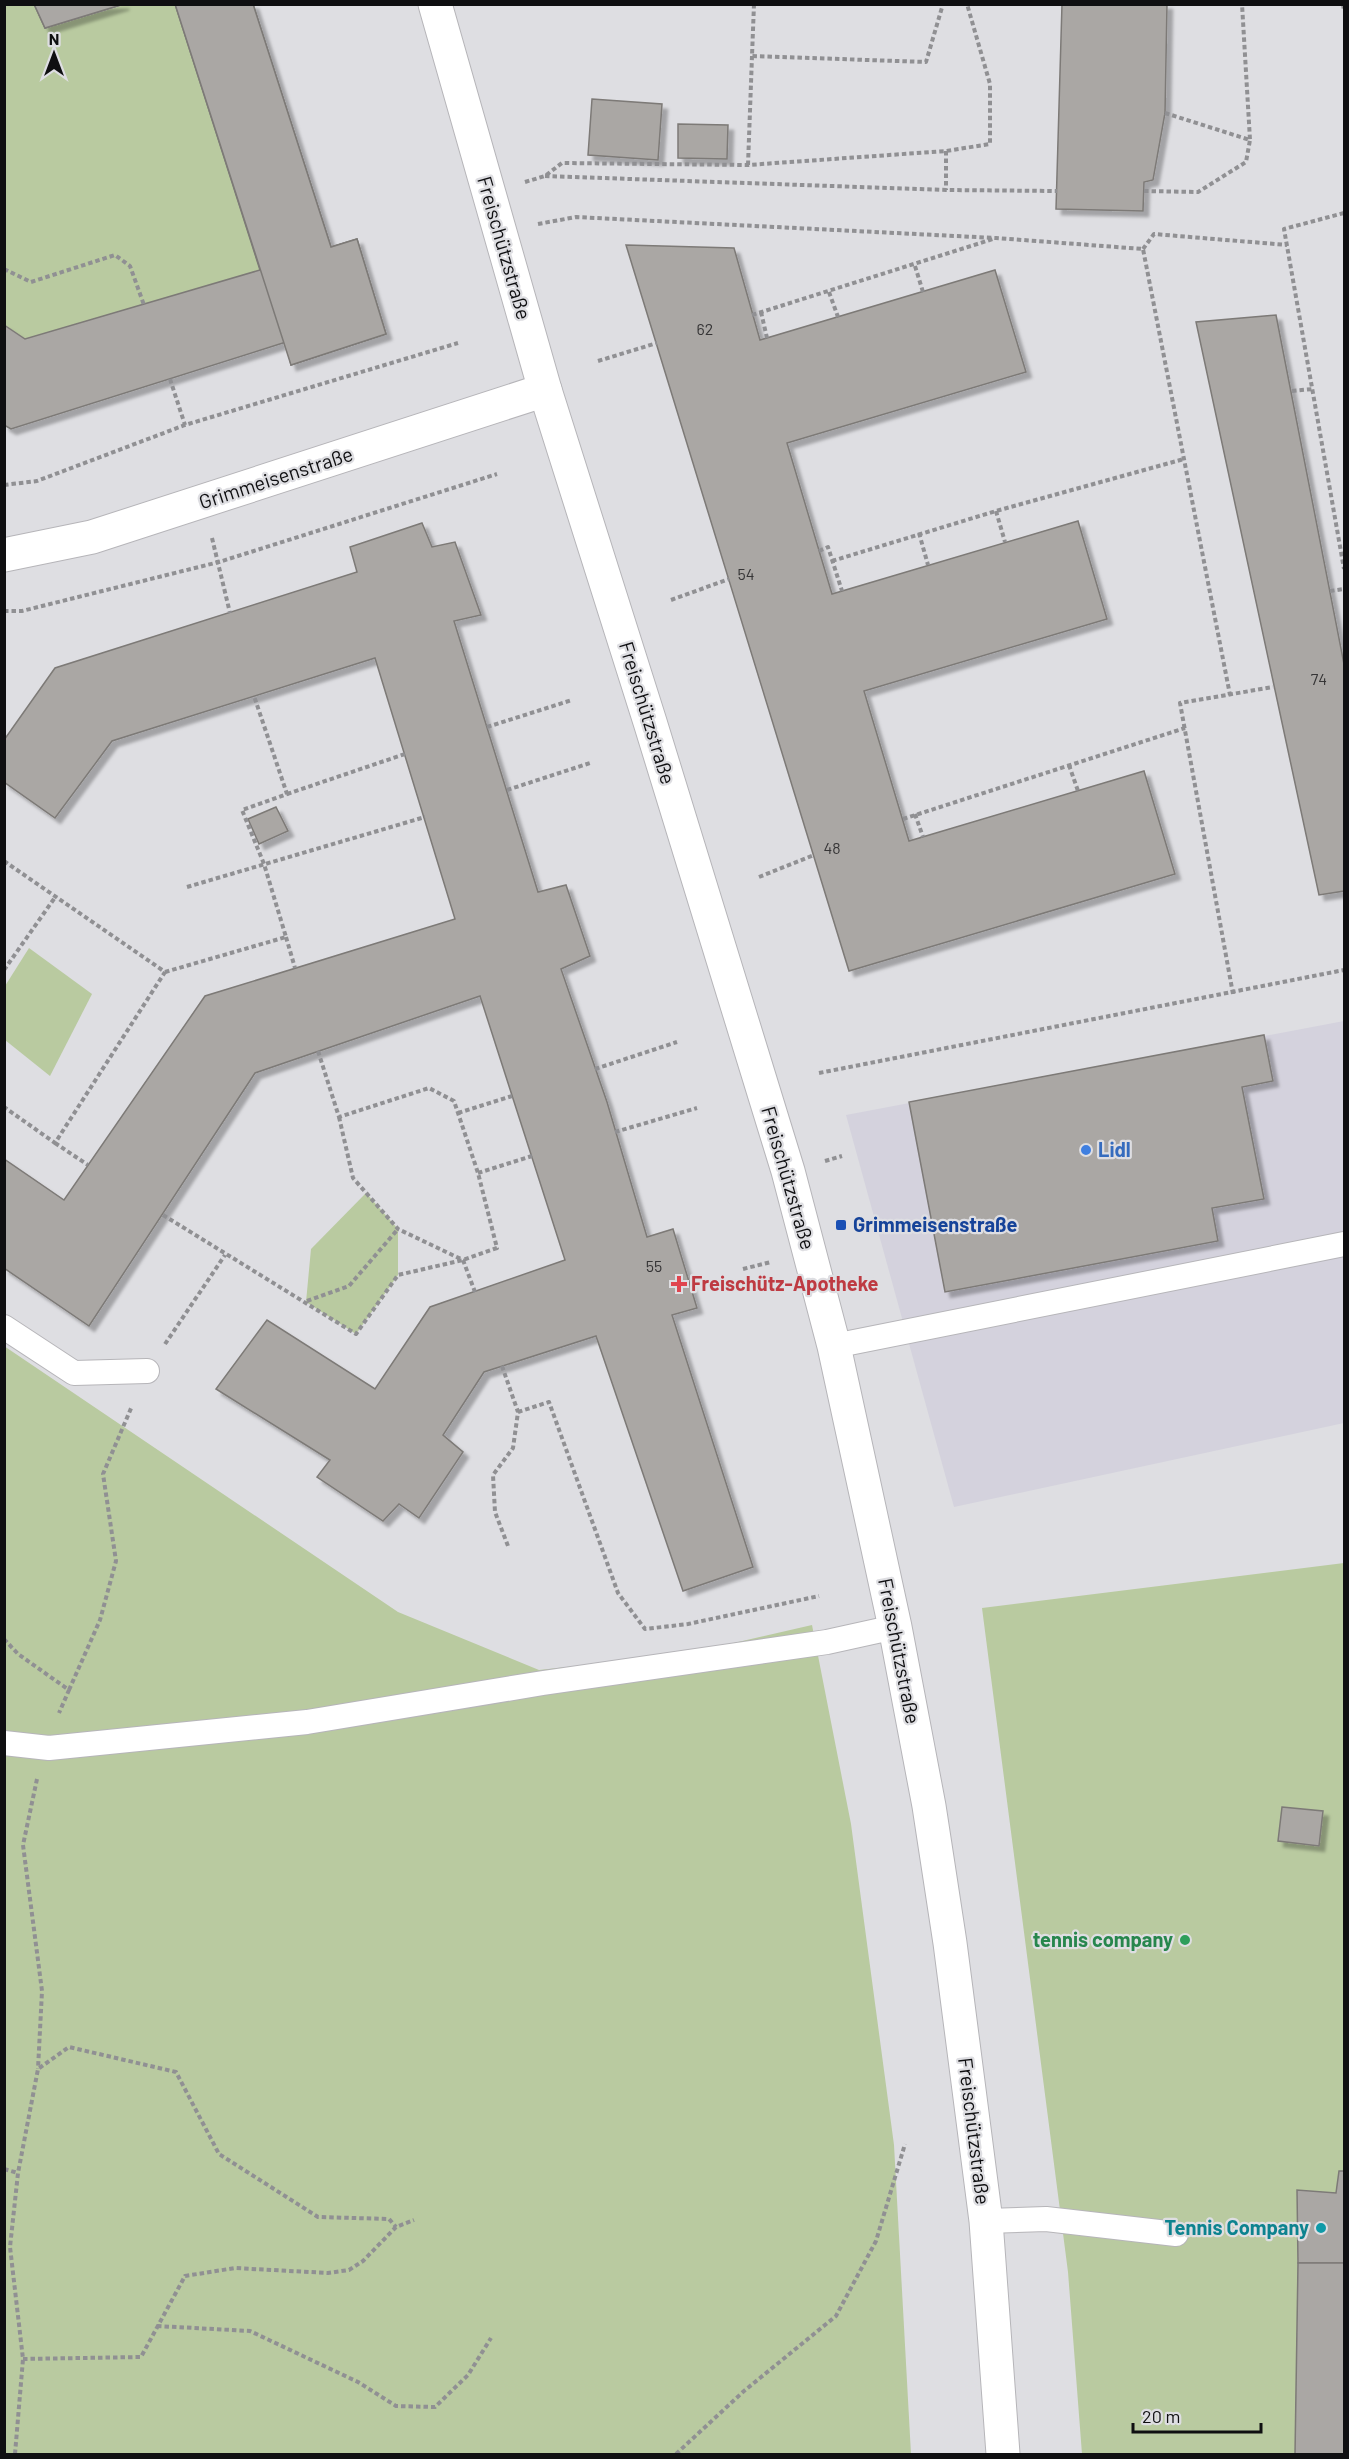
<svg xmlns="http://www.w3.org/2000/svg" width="1349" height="2459" font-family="Barlow,sans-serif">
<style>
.built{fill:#d4d2dd}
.green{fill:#b9caa0}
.building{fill:#aaa7a4;stroke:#7d7a77;stroke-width:1.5;filter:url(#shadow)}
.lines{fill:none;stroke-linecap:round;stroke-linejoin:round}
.lane-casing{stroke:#b6b5b9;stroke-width:26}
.street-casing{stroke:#b6b5b9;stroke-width:35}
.secondary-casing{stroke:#b6b5b9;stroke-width:35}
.path{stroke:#909093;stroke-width:4;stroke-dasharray:4.5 3;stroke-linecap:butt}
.lane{stroke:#fff;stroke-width:24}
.street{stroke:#fff;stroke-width:33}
.secondary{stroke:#fff;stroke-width:33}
.shop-dot{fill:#3f7fe0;stroke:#dedee2;stroke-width:2}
.transit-dot{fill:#1a4fb4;stroke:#dedee2;stroke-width:2}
.health-dot{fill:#e0444e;stroke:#dedee2;stroke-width:2}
.leisure-dot{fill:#2e9e5b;stroke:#dedee2;stroke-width:2}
.culture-dot{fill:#0f9aa8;stroke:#dedee2;stroke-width:2}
.labels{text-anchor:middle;stroke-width:4.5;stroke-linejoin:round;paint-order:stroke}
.number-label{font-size:16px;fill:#363536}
.street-label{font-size:20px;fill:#0f0f11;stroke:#dedee2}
.shop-label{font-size:20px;font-weight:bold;fill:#366cbe;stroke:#dedee2;text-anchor:start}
.transit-label{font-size:20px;font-weight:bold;fill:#164399;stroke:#dedee2;text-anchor:start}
.health-label{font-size:20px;font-weight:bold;fill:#be3a42;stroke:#dedee2;text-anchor:start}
.leisure-label{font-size:20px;font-weight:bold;fill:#27864d;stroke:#dedee2;text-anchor:end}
.culture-label{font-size:20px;font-weight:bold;fill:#0d838f;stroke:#dedee2;text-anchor:end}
</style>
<defs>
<filter id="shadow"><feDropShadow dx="5.5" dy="5.5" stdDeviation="1.5" flood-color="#0004"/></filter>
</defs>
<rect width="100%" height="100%" fill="#dedee2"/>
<path class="built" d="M1344 1021V1423L954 1507 846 1115Z"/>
<g class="green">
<path d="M4 5H34L45 28 124 5H175L260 270 25 339 5 325Z"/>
<path d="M29 948 92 994 50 1076 5 1040V986Z"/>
<path d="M366 1193 398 1229V1275L356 1334 306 1302 311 1249Z"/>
<path d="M4 1346 398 1612 539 1670 686 1654 812 1625 851 1824 894 2145 911 2454H5Z"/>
<path d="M1344 1563V2454H1082L1068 2272 982 1608Z"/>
</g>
<g class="building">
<path d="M34 4H124L45 28Z"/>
<path d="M34 4H124L45 28Z"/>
<path d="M175 4H253L331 247 357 239 386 334 291 365 286 342 11 429 4 425V325L25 339 260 270Z"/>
<path d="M175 4H253L331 247 357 239 386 334 291 365Z"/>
<path d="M1062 4H1167L1165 113 1153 180 1144 182 1143 211 1056 209Z"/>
<path d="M592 99 662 104 658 160 588 155Z"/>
<path d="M678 124 728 125 727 159 678 158Z"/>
<path d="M626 245 734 248 760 340 995 270 1026 372 787 443 832 594 1078 521 1107 619 864 691 909 841 1144 771 1175 874 849 971Z"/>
<path d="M1276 315 1344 664V891L1319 895 1196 322Z"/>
<path d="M422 523 432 547 455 542 481 615 454 621 538 892 566 885 590 956 561 969 607 1102 647 1237 673 1229 697 1308 672 1315 753 1567 683 1591 596 1336 484 1372 443 1435 463 1452 419 1518 399 1504 383 1521 317 1477 330 1460 216 1389 267 1320 375 1389 430 1307 565 1260 480 996 255 1073 89 1326 4 1268V1159L64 1200 205 996 455 919 375 658 112 741 55 818 4 782V740L55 668 357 572 350 547Z"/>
<path d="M276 807 288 831 259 844 248 819Z"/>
<path d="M1264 1035 1273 1081 1242 1087 1264 1199 1212 1208 1218 1241 945 1292 909 1102Z"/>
<path d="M1282 1807 1323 1811 1319 1846 1278 1841Z"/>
<path d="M1339 2171H1344V2263H1298L1297 2190 1336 2193Z"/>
<path d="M1298 2263H1344V2454H1295Z"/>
</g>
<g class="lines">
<g class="lane-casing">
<g id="lane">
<path d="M4 1327 74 1373 147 1371"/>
<path d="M834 1346 1344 1244"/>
<path d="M4 1743 49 1748 307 1722 543 1683 827 1642 895 1627"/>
<path d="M986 2221 1046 2219 1176 2234"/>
</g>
</g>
<g class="street-casing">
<path id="street" d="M4 555 92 537 545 390"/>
</g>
<g class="secondary-casing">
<path id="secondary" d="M435 4 545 390 650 722 788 1171 834 1346 895 1627 929 1806 950 1943 986 2221 1003 2454"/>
</g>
<g class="path">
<path d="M754 4 752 56 926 62 943 4"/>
<path d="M1343 4 1344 11"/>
<path d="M1165 113 1250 140 1242 4"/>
<path d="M946 151V190"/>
<path d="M748 165 752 56"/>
<path d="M545 176 946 190 1057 191"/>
<path d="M525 182 545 176 562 163 748 165 946 151 990 144V84L967 4"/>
<path d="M1144 191 1198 192 1246 162 1250 140"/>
<path d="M1344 213 1284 229 1344 569"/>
<path d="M538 224 576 217 996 238 1143 249 1230 695"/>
<path d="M1143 249 1154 234 1287 245"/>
<path d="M915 266 923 292"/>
<path d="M4 269 31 282 115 255 130 266 144 305"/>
<path d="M829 292 838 317"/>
<path d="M761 312 767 338"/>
<path d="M752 315 993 239"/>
<path d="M598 361 657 343"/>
<path d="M170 379 185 425"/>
<path d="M1292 391 1313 389"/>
<path d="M4 485 37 481 185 425 458 343"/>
<path d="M996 511 1005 542"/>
<path d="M919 533 928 565"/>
<path d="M212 538 230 613"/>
<path d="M819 551 828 547 842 591"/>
<path d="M832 561 996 511 1184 459"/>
<path d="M1330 591 1344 589"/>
<path d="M671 600 729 579"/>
<path d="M4 611H22L219 562 497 474"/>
<path d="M487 727 572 700"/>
<path d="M1069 765 1078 791"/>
<path d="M507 790 590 763"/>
<path d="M287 794 405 754"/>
<path d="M915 814 923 837"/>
<path d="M903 819 1185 728"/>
<path d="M4 861 165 972 55 1143 4 1107"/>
<path d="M759 877 814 855"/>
<path d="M187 887 425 817"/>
<path d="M286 937 295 968"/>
<path d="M4 970 56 896"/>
<path d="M165 972 286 937 264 864 242 810 287 794 254 696"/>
<path d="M1233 994 1180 703 1273 687"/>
<path d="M595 1069 677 1042"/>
<path d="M819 1073 1344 970"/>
<path d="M458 1113 512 1096"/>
<path d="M339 1117 353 1178 398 1229 463 1260 475 1292"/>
<path d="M615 1132 697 1108"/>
<path d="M55 1143 88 1165"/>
<path d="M825 1161 842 1156"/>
<path d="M478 1173 532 1156"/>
<path d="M163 1215 356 1334 398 1275 463 1260 497 1248 478 1173 454 1101 429 1088 339 1117 318 1051"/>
<path d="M743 1269 771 1262"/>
<path d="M307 1301 349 1286 398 1229"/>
<path d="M165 1344 225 1255"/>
<path d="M502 1366 518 1412 513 1448 493 1475 495 1512 508 1546"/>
<path d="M518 1412 549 1402 618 1593 645 1629 688 1624 819 1596"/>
<path d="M4 1639 18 1654 69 1690 59 1713"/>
<path d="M69 1690 100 1620 116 1561 103 1474 132 1406"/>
<path d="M37 1779 23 1845 42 1991 38 2069"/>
<path d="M4 2169 18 2173"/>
<path d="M157 2326 250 2331 358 2382 396 2406 435 2407 468 2375 491 2338"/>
<path d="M23 2359 141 2357 185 2276 235 2268 328 2273 349 2270 363 2261 396 2227 414 2220"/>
<path d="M15 2454 23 2359 10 2247 18 2173 38 2069 69 2047 176 2072 219 2154 318 2217 389 2219 396 2227"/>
<path d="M676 2454 744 2391 836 2316 876 2241 905 2144"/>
</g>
<use href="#lane" class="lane"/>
<use href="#street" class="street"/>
<use href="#secondary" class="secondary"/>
</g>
<circle class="shop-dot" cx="1086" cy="1150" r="6"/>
<rect class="transit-dot" x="835" y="1219" width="12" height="12" rx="3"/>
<path class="health-dot" d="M676 1275h6v6h6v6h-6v6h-6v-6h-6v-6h6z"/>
<circle class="leisure-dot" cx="1185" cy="1940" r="6"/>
<circle class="culture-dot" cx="1321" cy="2228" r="6"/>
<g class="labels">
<g class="number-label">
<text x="705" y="335">62</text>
<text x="746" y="580">54</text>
<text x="1319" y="685">74</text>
<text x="832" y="854">48</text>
<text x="654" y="1272">55</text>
</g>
<g class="street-label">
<text transform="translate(504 248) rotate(74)" y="7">Freischützstraße</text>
<text transform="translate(276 478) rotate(-18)" y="7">Grimmeisenstraße</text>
<text transform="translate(647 713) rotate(73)" y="7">Freischützstraße</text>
<text transform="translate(788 1178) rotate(74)" y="7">Freischützstraße</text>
<text transform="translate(899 1651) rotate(79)" y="7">Freischützstraße</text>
<text transform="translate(974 2131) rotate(83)" y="7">Freischützstraße</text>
</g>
<g class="shop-label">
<text x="1098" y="1157">Lidl</text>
</g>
<g class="transit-label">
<text x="853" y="1232">Grimmeisenstraße</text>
</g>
<g class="health-label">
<text x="691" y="1291">Freischütz-Apotheke</text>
</g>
<g class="leisure-label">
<text x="1173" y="1947">tennis company</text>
</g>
<g class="culture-label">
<text x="1309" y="2235">Tennis Company</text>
</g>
</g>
<rect width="1349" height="2459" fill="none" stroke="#0f0f11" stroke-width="12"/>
<g transform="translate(54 54)" stroke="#dedee2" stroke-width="4.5" paint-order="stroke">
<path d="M0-4.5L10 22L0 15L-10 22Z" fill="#0f0f11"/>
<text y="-9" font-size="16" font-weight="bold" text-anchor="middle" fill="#0f0f11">N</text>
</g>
<path d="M1133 2423v9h128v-9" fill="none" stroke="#0f0f11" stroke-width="3"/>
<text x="1142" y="2423" font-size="18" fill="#0f0f11" stroke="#dedee2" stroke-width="4.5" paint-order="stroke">20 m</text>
</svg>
